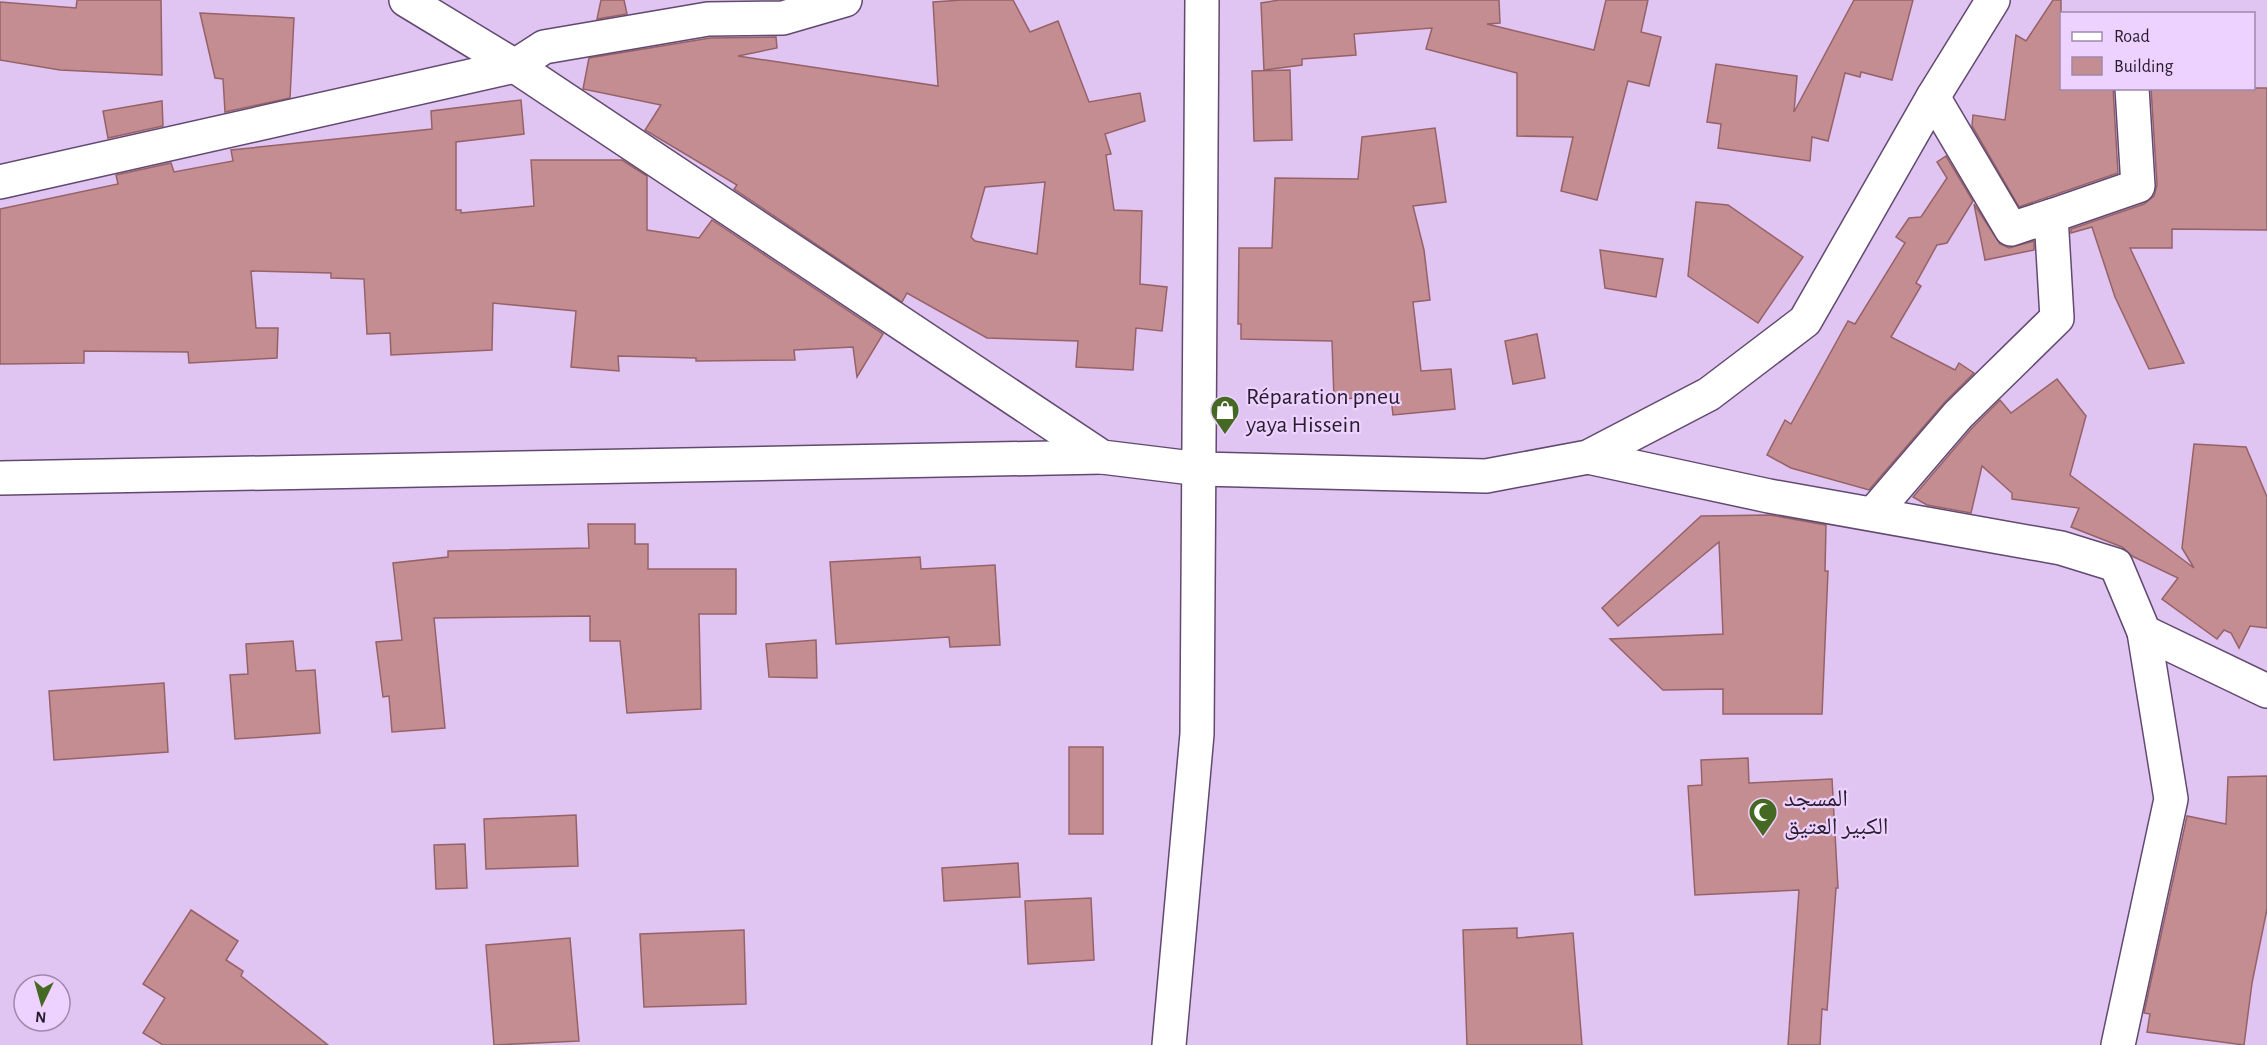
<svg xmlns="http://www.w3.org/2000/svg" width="2267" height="1045" font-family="'Alegreya Sans','Noto Naskh Arabic',sans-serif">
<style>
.building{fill:#c48d92;stroke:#966268;stroke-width:1.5;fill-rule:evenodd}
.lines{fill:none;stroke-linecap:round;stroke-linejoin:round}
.street-casing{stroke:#61496f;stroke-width:36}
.secondary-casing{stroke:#61496f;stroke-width:36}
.street{stroke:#fff;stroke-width:33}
.secondary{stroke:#fff;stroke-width:33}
.labels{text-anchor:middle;stroke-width:4.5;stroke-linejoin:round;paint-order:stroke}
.poi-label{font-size:24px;fill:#271d2d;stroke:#edd1fe;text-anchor:start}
</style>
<rect width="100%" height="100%" fill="#e0c4f1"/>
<g class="building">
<path d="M77 0H161L162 75 60 70 0 60V2L76 8Z"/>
<path d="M601 0H624L627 14 597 19Z"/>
<path d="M962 0H1013L1030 32 1058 21 1089 102 1140 93 1145 121 1105 134 1111 154 1106 155 1114 210 1142 211 1140 284 1167 287 1162 331 1136 328 1133 370 1076 367 1078 341 987 338 907 293 902 302 734 189 737 185 645 130 661 105 583 89 589 58 710 38 776 37 777 48 738 56 938 86 933 2ZM1045 182 1037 254 975 241 971 237 985 187Z"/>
<path d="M1279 0H1499L1500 23 1487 24 1594 50 1606 0H1648L1641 32 1661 37 1649 86 1628 81 1597 200 1561 191 1573 137 1517 136V73L1426 49 1432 28 1354 34 1356 55 1302 59V65L1264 70 1261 3Z"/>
<path d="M1854 0H1913L1892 80 1861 72 1860 77 1845 73 1828 141 1812 137 1810 161 1718 148 1721 124 1707 122 1716 64 1797 76 1794 112Z"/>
<path d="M2053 0H2061V88H2113L2118 173 2019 207 1972 126 1973 115 2005 120 2016 35 2026 41Z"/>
<path d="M200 13 294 18 290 98 225 112 223 79 215 78Z"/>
<path d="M1290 70 1292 140 1254 141 1252 71Z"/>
<path d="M2151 88H2267V230L2172 229V248H2130L2184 363 2149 369 2115 297 2092 227 2071 233V229L2144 204 2154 196 2157 185Z"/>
<path d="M521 100 524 134 456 142V210H461V213L534 206 531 160H622L647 176V230L699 238 712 220 883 334 857 377 853 347 794 350 795 360 696 361V358L618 356 619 371 571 367 576 311 493 303 492 350 391 355 390 333 367 334 364 279 331 278V273L251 271 256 328H278L277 358 189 363 188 352 84 351V363L0 364V209L118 184 116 175 171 163 174 172 233 161 231 150 432 129 431 111Z"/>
<path d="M162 101 163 126 108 138 103 111Z"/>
<path d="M1435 128 1446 202 1413 206 1424 250 1430 300 1413 302 1421 371 1451 369 1455 409 1393 415 1391 397 1334 399 1332 341 1241 339V324H1238L1239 248H1272L1275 178 1358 179 1362 137Z"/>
<path d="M1946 156 1973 201 1947 243 1937 245 1916 283 1921 286 1891 337 1955 370 1959 363 1974 373 1944 403 1869 490 1791 468 1767 455 1785 420 1791 424 1848 321 1855 324 1905 243 1896 237 1909 218 1921 217 1947 178 1937 162Z"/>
<path d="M1696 202 1728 205 1803 257 1758 323 1688 276Z"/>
<path d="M1974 204 2000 244 2009 248 2034 241V250L1985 260Z"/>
<path d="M1600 250 1663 259 1656 297 1605 288Z"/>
<path d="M1537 334 1545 378 1513 384 1505 341Z"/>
<path d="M2057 379 2086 416 2070 475 2194 568 2182 548 2194 444 2246 447 2267 497V628L2250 626 2239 648 2231 633 2224 630 2217 639 2162 599 2178 578 2132 556 2122 547 2071 527 2079 508 2012 499V493L1982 466 1971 513 1927 505 1913 497 1972 428 2000 400 2011 413Z"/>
<path d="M1770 515 1826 525 1825 571H1828L1822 714H1723V689L1663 690 1610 639 1723 634 1719 542 1618 626 1602 608 1701 516Z"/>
<path d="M588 524H635V544H648V569H736V614H699L701 709 627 713 620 641H590V616L434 618 445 728 392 732 389 696 383 697 376 642 402 640 393 563 448 557V551L589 548Z"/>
<path d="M920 557 921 569 995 565 1000 645 950 647 949 637 836 644 830 562Z"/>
<path d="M816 640 817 678 769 677 766 644Z"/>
<path d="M293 641 296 671 315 670 320 733 235 739 230 675 248 674 246 644Z"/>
<path d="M164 683 168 752 54 760 49 691Z"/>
<rect x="1069" y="747" width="34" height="87"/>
<path d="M1748 758 1749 783 1832 779 1838 888H1836L1827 1010 1822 1009 1820 1045H1788L1799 890 1695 895 1688 786 1702 785 1701 760Z"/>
<path d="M2267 776V909L2252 983 2244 1045 2147 1032 2150 1014 2144 1013 2187 816 2226 824 2228 777Z"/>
<path d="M576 815 578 866 486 869 484 819Z"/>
<path d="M465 844 467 888 436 889 434 845Z"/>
<path d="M1018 863 1020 897 944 901 942 868Z"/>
<path d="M1091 898 1094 960 1028 964 1025 901Z"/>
<path d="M191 910 238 941 226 960 243 971 241 976 328 1045H163L143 1033 165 998 143 984Z"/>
<path d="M1517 928V938L1573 933 1582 1045H1467L1463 930Z"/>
<path d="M744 930 746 1004 644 1007 640 934Z"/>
<path d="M570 938 579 1041 494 1045 486 945Z"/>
</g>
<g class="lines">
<g class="street-casing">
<g id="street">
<path d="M406 0 515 66 1102 457 1200 469 1486 476 1588 457 1709 394 1805 321 1933 97 1993 0"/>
<path d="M0 182 515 66 544 47 708 19 783 18 845 0"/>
<path d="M2051 216 2138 186 2132 88"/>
<path d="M1588 457 1769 496 2061 548 2116 565 2144 632 2267 691"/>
<path d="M0 478 1102 457"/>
<path d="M1873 514 1958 415 2057 318 2051 216 2011 229 1933 97"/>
<path d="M2118 1045 2171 799 2144 632"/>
</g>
</g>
<g class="secondary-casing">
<path id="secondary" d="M1169 1045 1197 734 1202 0"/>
</g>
<use href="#street" class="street"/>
<use href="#secondary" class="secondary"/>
</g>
<defs>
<g id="shop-pin" transform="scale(1.5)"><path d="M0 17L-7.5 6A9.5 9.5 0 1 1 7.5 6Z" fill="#456923" stroke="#edd1fe"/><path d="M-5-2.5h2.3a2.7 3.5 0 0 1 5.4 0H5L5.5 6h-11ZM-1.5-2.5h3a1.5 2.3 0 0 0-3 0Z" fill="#fff"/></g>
<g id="mosque-pin" transform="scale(1.5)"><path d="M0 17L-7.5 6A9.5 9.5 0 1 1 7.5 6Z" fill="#456923" stroke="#edd1fe"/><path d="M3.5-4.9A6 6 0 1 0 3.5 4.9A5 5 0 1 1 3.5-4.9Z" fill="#fff"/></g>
</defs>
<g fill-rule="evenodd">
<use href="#shop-pin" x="1225" y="410"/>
<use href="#mosque-pin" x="1763" y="812"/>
</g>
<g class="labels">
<g class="poi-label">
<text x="1246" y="404">Réparation pneu<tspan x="1246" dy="28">yaya Hissein</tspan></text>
<text x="1784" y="806">المسجد<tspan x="1784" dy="28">الكبير العتيق</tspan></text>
</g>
</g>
<rect x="2060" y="12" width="195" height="78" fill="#edd1fe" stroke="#9e89aa" stroke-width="1.5"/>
<rect x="2072" y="32" width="30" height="9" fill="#ffffff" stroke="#9e89aa" stroke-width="1.5"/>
<text x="2114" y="42" font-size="18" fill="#271d2d">Road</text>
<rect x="2072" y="57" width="30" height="18" fill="#c48d92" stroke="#9e89aa" stroke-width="1.5"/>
<text x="2114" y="72" font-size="18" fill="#271d2d">Building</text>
<g transform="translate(42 1003) rotate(185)"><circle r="28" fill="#edd1fe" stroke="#9e89aa" stroke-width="1.5"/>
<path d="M0-4.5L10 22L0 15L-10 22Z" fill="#456923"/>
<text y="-9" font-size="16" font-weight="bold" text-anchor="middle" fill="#271d2d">N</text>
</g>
</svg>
